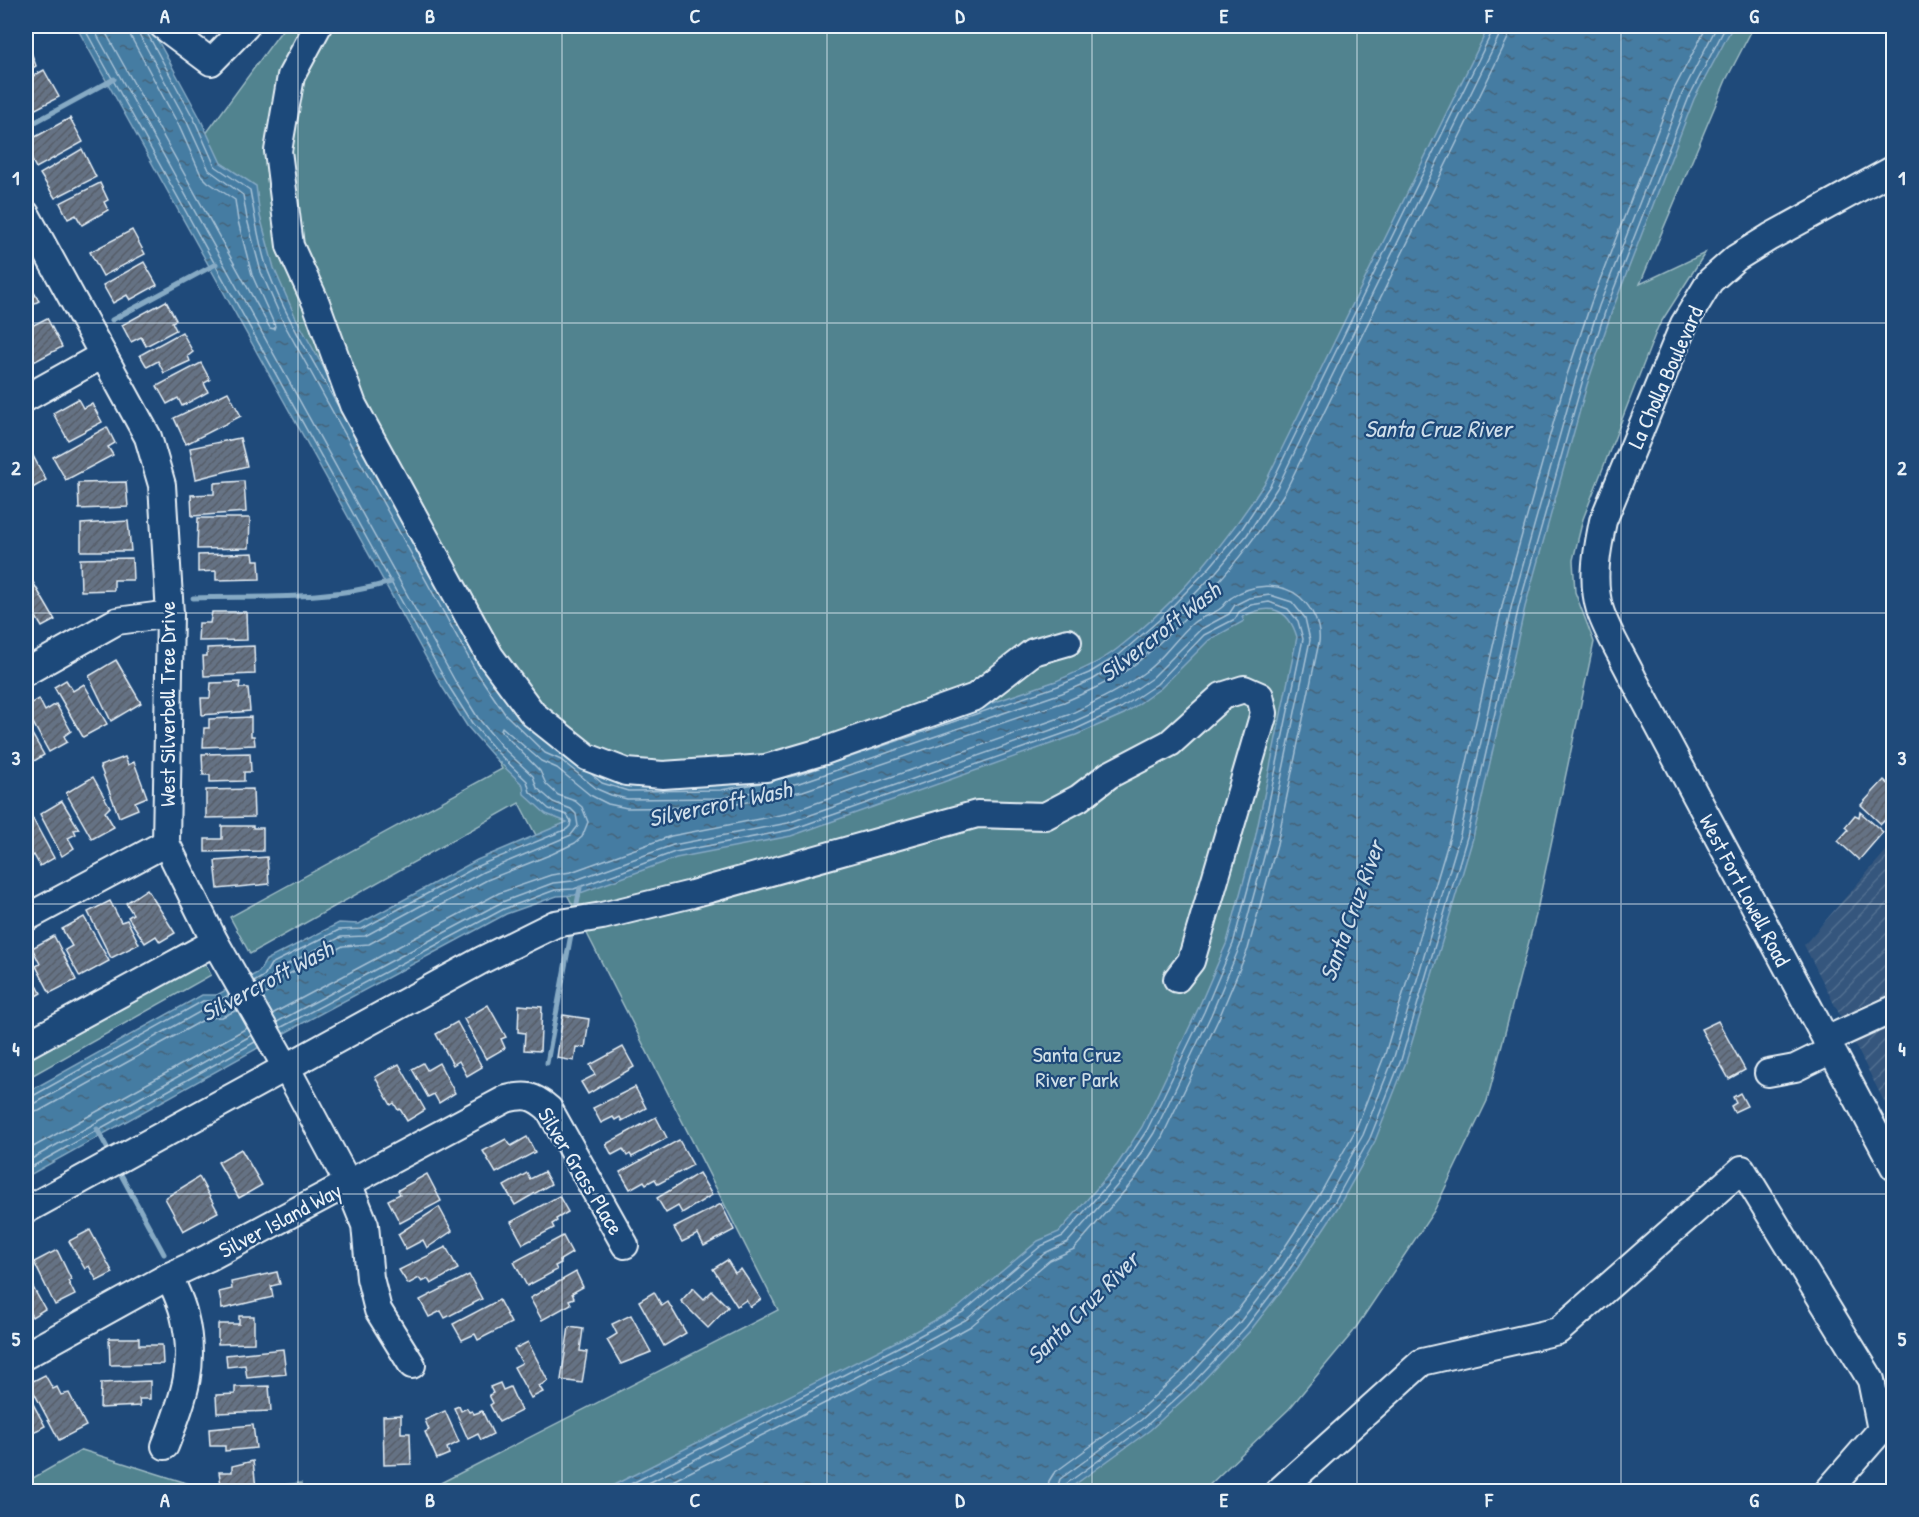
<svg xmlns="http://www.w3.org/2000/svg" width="1919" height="1517" font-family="'Patrick Hand',sans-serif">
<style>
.industrial{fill:url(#industrial-furrows)}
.park{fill:#51838f;stroke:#9cbac4;stroke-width:1.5}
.water{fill:url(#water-ripples);stroke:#86aac4;stroke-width:1.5}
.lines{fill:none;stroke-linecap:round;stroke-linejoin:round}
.shore{stroke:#a7c2d6;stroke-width:1.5}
.stream{stroke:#86aac4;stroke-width:5}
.building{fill:url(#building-hatch);stroke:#e8f1f8;stroke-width:1.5}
.minor-casing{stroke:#e8f1f8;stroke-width:30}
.minor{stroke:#1f4a7a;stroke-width:26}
.grid{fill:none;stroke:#e8f1f8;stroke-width:1.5;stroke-opacity:0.55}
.labels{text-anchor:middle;stroke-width:4.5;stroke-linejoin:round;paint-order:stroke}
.street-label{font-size:22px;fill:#e8f1f8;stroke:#1f4a7a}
.park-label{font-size:22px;fill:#d1e0e8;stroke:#1f4a7a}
.water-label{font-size:24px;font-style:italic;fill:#d0dfeb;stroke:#1f4a7a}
.neatline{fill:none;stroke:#e8f1f8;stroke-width:2}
.grid-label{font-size:20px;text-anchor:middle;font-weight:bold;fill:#e8f1f8}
</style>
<defs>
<pattern id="industrial-furrows" width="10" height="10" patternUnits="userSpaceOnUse" patternTransform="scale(1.5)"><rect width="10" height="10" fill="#34567d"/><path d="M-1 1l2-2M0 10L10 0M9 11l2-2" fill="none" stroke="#516f90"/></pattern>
<pattern id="water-ripples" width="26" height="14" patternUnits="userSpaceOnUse" patternTransform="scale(1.5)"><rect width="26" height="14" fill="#457ba2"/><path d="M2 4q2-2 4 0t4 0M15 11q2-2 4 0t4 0" fill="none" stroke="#45647a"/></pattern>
<pattern id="building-hatch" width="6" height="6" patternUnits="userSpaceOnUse" patternTransform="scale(1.5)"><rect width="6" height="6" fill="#657284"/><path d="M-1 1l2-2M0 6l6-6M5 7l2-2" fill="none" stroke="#565d67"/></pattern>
</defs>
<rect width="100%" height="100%" fill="#1f4a7a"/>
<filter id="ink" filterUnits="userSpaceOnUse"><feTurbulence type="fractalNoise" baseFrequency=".0167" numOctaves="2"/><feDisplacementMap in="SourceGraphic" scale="12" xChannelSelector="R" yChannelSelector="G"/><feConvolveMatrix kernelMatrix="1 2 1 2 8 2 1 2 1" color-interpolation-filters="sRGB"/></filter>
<g filter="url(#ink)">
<path class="industrial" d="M1893 843V1119L1804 945Z"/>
<g class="park">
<path d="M285 26H1754L1726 80 1640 284 1705 253 1658 327 1583 519 1573 560 1575 592 1594 642 1536 915 1487 1101 1434 1211 1353 1332 1289 1409 1203 1491H425L778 1310 570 900 519 803 250 954 230 917 502 769 183 165Z"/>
<path d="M192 938 211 975 26 1079V1032Z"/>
<path d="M82 1450 212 1491H26V1482Z"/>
<path d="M301 1483 302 1491H225Z"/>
</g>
<path class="water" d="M76 26H150L199 116 221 163 256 186 260 216 274 268 295 316 487 664 604 777 628 785 721 784 796 770 1056 681C1077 672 1099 663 1117 649 1177 603 1225 544 1266 481L1489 26H1733L1694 99 1612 311 1587 385 1525 607 1473 838 1406 1062 1375 1141 1340 1204 1291 1278 1250 1331 1195 1389 1150 1430 1066 1491H602L903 1338 959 1307 1038 1241 1059 1232 1117 1165 1142 1127 1198 1009 1227 942 1255 839 1297 637C1288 607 1269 603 1242 617L1244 621 1209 640 1161 688 1124 714 1076 735 791 836 676 858 575 895 557 896 506 914 290 1030 26 1177V1093L202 995H217L259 972 266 960 339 923 359 924 477 860 567 822 546 814 524 794 523 785 494 757 467 726 443 688Z"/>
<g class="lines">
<g class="shore">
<path d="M83 26 448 685 472 723 498 753 527 781 530 792 549 809 567 815 571 821 570 826 567 829 480 865 362 929 339 930 271 964 264 976 254 982"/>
<path d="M92 26 455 681 478 718 503 748 533 776 537 788 553 802 571 809 576 814 578 826 571 835 483 872 365 936 341 937 276 970 268 982 258 988"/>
<path d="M102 26 270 328 274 329 275 326 252 275 238 221 235 200 208 182 201 175 179 126 131 37 129 26"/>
<path d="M138 26 139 34 187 122 209 170 243 195 247 219 261 272 283 322 476 671 505 714 545 753 561 760 597 789 611 795 627 799 722 798 799 783 1062 693 1092 680 1123 661 1164 626 1216 572 1247 535 1277 488 1500 34 1501 26"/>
<path d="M145 26 146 31 194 119 215 166 250 190C255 217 259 246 268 271 286 318 314 362 338 406"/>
<path d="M590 773 602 783 628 791 721 790 761 783"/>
<path d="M778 779 798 775 1058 686 1089 673 1119 655 1159 620 1210 567 1241 530 1271 484 1493 30 1494 26"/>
<path d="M262 996 274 989 283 977 343 946 369 944 487 880 552 854 575 843 582 837 588 822 582 807 575 801 558 795 546 784 540 771 501 731 502 727 541 761 557 768 590 795 608 804 627 808 722 807 803 791 1064 702C1087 692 1110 682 1130 668 1151 652 1170 633 1188 615 1227 574 1255 540 1285 492L1508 38 1510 26"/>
<path d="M272 1014 499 893 551 875 571 872 671 836 785 814 1068 715C1095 702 1121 690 1145 672 1163 659 1176 638 1193 623 1201 616 1213 615 1221 608 1225 605 1227 600 1231 598 1250 584 1281 581 1300 597 1312 608 1321 625 1319 642L1277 844 1248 949 1219 1018 1162 1137 1135 1179 1074 1249 1050 1260 971 1326 913 1358 651 1492"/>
<path d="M277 1022 502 902 553 883 573 881 673 845 788 823 1071 723 1117 702 1152 678 1201 629 1229 614 1235 605 1249 598 1270 595 1292 602 1305 618 1310 640 1268 842 1240 946 1211 1015 1154 1133 1128 1173 1068 1242 1045 1253 967 1319 909 1350 631 1492"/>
<path d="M280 1028 504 909 555 890 574 889 675 852 790 830 1074 730 1121 708 1157 684 1204 635 1235 619 1239 612 1251 605 1269 602 1288 609 1298 621 1303 639 1261 840 1233 944 1204 1012 1147 1130 1121 1169 1063 1236 1041 1246 963 1312 906 1343 615 1492"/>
<path d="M26 1098 31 1097 203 1001H218L229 995"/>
<path d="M26 1105 34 1104 205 1009 220 1008 233 1002"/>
<path d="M26 1114 39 1111 207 1018 222 1017 237 1010"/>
<path d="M26 1151 247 1028"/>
<path d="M26 1162 252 1035"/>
<path d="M26 1170 255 1042"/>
<path d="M1047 1492 1049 1481 1054 1473 1136 1413 1180 1373 1233 1316 1273 1265 1321 1192 1355 1131 1385 1054 1451 833 1503 602 1566 378 1591 303 1673 91 1707 26"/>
<path d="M1056 1492 1060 1479 1141 1420 1186 1380 1240 1322 1280 1270 1328 1197 1363 1135 1394 1057 1460 835 1512 604 1575 381 1599 306 1682 94 1717 26"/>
<path d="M1064 1492 1066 1484 1146 1426 1191 1385 1246 1327 1286 1275 1335 1201 1370 1138 1401 1060 1467 837 1519 606 1582 383 1606 309 1689 97 1726 26"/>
</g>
<g class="stream">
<path d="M26 127 114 79"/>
<path d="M112 320 216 264"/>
<path d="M193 598C259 596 328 601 391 582"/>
<path d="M575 914 580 888"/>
<path d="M547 1063 572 929"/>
<path d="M97 1129 111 1155"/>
<path d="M118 1169 164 1254"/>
</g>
</g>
<g class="building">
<path d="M26 38 36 66 26 72Z"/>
<path d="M44 70 59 97 26 114V80Z"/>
<path d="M70 118 83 142 36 168 26 149V142Z"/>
<path d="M82 149 96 177 55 198 40 174Z"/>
<path d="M100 183 108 200 104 202 108 210 82 225 76 215 68 219 60 203Z"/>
<path d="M132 230 145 254 103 276 90 252Z"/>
<path d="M144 262 157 285 130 300 127 295 113 303 103 285Z"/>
<path d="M30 286 39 301 26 308V289Z"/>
<path d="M166 301 176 320 172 322 176 330 146 346 141 337 131 342 122 325Z"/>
<path d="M47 318 62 347 26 366V329Z"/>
<path d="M182 332 193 352 188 356 190 361 164 373 158 361 147 367 140 355Z"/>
<path d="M201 363 210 380 204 383 208 392 182 406 178 398 167 404 157 386Z"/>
<path d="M228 392 241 416 186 444 174 418Z"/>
<path d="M78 399 83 408 92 404 102 422 68 440 53 413Z"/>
<path d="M107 427 115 443 108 447 113 455 66 480 53 457Z"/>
<path d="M240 438 247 466 196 479 190 448Z"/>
<path d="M26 443 46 480 26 492Z"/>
<path d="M244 481 246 512 192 516 191 495 214 494V483Z"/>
<path d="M126 482 128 507 79 509 78 483Z"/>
<path d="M198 518H250L249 548 197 549Z"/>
<path d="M128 521 131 551H81V524Z"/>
<path d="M253 553 254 560H259L260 579 216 580V571L198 572V555Z"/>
<path d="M132 558 133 580H114V590L81 591 80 559Z"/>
<path d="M31 579 55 620 42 627 36 617 27 622 26 620V582Z"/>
<path d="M212 612H246L247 640 198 641 199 623H210Z"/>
<path d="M254 646 255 674 204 676 203 656H207V648Z"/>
<path d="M116 660 141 703 111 721 89 676Z"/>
<path d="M66 680 73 691 84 684 107 724 83 737 54 687Z"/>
<path d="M240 682 239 688H248L250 711 202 715 201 698H210L211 683Z"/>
<path d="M39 699 45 711 56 704 71 731 64 736 67 742 49 752 26 710V707Z"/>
<path d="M251 717V736H254L255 745 203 747 204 728H209V719Z"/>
<path d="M28 727 44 755 26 766V728Z"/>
<path d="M250 753 251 772H244V781L210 782V775H203L202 754Z"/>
<path d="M125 757 128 765 134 762 147 797 135 802 138 809 119 817 100 766Z"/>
<path d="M93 777 110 807 105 812 114 827 92 839 66 793Z"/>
<path d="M1884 780 1894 789V811L1881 824 1861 805Z"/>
<path d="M253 789 254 817 206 818V790Z"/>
<path d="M62 801 79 829 74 830 76 834 68 838 74 848 62 856 40 814Z"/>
<path d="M28 810 54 858 40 866 34 855 26 860V811Z"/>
<path d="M1860 812 1883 832 1859 860 1838 841 1848 830 1845 827 1855 815 1859 817Z"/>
<path d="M222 826H253V828H263V851L205 852V839H222Z"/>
<path d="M267 857 269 884 218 889 215 861Z"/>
<path d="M147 889 175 933 160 942 156 936 145 943 128 917 133 914 126 903Z"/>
<path d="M110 901 121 922 127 920 139 944 111 958 88 912Z"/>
<path d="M84 917 109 961 80 977 65 950 72 946 62 929Z"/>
<path d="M54 936 76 980 50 993 36 966 40 964 32 948Z"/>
<path d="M26 965 41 993 26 1002Z"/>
<path d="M488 1005 506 1037 501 1039 505 1048 486 1059 464 1019Z"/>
<path d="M519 1005 542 1007 540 1051 524 1050 525 1033 518 1032Z"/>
<path d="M563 1015 589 1019 585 1048 576 1047 574 1061 557 1058Z"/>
<path d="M1718 1021 1745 1070 1729 1079 1701 1029Z"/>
<path d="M457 1022 482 1067 467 1076 459 1061 453 1065 436 1034Z"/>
<path d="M623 1047 634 1067 588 1094 581 1082 595 1075 590 1065Z"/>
<path d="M423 1063 427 1070 439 1063 455 1093 439 1103 434 1094 428 1097 412 1069Z"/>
<path d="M399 1064 425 1110 407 1121 400 1109 398 1110 394 1103 391 1105 375 1077Z"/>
<path d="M635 1087 646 1108 622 1121 620 1117 615 1120 613 1117 601 1123 593 1108Z"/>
<path d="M1740 1093 1747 1106 1734 1112 1731 1106 1736 1103 1733 1097Z"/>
<path d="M656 1117 667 1138 632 1157 630 1154 627 1156 623 1149 612 1155 606 1144Z"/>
<path d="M527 1137 535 1152 496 1173 483 1151 506 1139 511 1146Z"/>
<path d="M679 1140 693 1165 658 1184 655 1179 646 1184 644 1181 630 1189 620 1172Z"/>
<path d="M241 1149 262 1185 239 1198 218 1162Z"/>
<path d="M544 1172 551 1184 515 1205 504 1186 527 1173 530 1179Z"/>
<path d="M699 1173 712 1195 682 1213 678 1206 666 1213 657 1198Z"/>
<path d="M427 1174 441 1201 400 1223 388 1200 400 1194 398 1190Z"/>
<path d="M199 1177 218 1212 183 1231 165 1198Z"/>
<path d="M559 1196 568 1212 556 1219 557 1221 552 1224 554 1228 523 1244 511 1222Z"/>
<path d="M721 1204 734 1230 704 1246 698 1234 682 1242 674 1228Z"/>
<path d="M439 1207 452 1231 427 1248 423 1240 406 1249 398 1234Z"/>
<path d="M90 1230 113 1273 97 1281 89 1266 85 1269 69 1241Z"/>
<path d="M563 1236 572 1253 560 1260 561 1263 555 1266 557 1270 527 1286 514 1262Z"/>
<path d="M446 1247 458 1269 431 1284 428 1279 422 1282 419 1278 408 1284 399 1270Z"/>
<path d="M57 1250 71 1279 68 1281 75 1295 55 1305 34 1262Z"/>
<path d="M727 1260 735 1273 741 1269 761 1299 750 1307 746 1300 737 1306 713 1269Z"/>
<path d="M277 1272 280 1284 271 1286 273 1297 222 1309 219 1292 232 1289 231 1282Z"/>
<path d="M576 1272 583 1287 572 1293 574 1298 569 1300 571 1304 542 1320 530 1298Z"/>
<path d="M26 1275 45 1309 32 1317 26 1306Z"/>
<path d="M469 1275 482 1299 445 1318 441 1311 429 1317 420 1300Z"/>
<path d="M693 1288 704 1299 712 1291 728 1307 708 1328 681 1301Z"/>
<path d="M654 1292 662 1306 668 1302 686 1333 664 1346 639 1301Z"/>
<path d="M499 1300 511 1323 478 1340 475 1334 462 1340 453 1324Z"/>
<path d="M631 1315 651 1352 621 1364 607 1340 617 1334 612 1324Z"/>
<path d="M239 1316H254V1343L218 1344V1324H239Z"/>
<path d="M569 1327 583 1329 580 1351 587 1352 582 1383 561 1380Z"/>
<path d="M109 1338H139V1345H162L163 1364 110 1365Z"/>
<path d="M528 1342 548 1381 539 1386 543 1392 531 1398 514 1367 522 1363 514 1349Z"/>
<path d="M283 1349 286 1374 247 1378 245 1365 227 1367 226 1355Z"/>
<path d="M45 1375 53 1389 57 1387 61 1395 69 1393 86 1426 59 1440 29 1383Z"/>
<path d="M150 1381V1399H139L140 1406 100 1408 101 1383Z"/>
<path d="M500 1383 503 1390 510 1387 521 1411 499 1422 490 1405 493 1403 489 1395 493 1393 490 1387Z"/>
<path d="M269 1386 271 1411 217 1413 216 1395 235 1394V1387Z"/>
<path d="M26 1400 29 1406 33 1404 45 1426 26 1436Z"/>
<path d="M459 1406 461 1411 467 1408 469 1412 472 1411 474 1414 482 1411 493 1434 481 1440 478 1434 468 1439 454 1408Z"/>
<path d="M445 1411 459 1442 447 1448 449 1454 437 1459 425 1432 429 1430 425 1420Z"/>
<path d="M401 1415V1433H410L411 1464 384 1465 383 1416Z"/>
<path d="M253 1425 256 1448 225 1451V1446H210L209 1429Z"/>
<path d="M253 1461 256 1488 222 1490 219 1472H232V1466Z"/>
</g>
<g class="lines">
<g class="minor-casing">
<g id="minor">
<path d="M163 26 211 62 246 26"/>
<path d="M318 26 291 76 278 151 290 246 316 303 353 405 490 656 533 714 587 757 626 772 663 775 766 768 824 751 975 697 1033 652 1068 642"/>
<path d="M1894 169 1770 237 1736 258 1710 281 1684 324 1603 521C1597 551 1591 580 1600 610 1607 632 1623 657 1633 678L1894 1167"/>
<path d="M26 214 148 437 162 485 170 614 166 843 215 942 286 1067 348 1183 365 1225 370 1278 378 1310 412 1365"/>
<path d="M26 398 103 355"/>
<path d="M26 672 117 621 170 614"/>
<path d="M26 918 166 843"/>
<path d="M1826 1040 1894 1009"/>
<path d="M26 1045 215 942"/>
<path d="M1768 1073 1795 1068 1832 1050"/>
<path d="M26 1210 482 960 555 924 602 916 692 894 977 814 1045 816 1079 798 1109 775 1170 743 1222 696 1244 689 1260 696 1264 713 1191 961 1177 979"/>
<path d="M26 1355 169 1276 208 1258 506 1099C526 1094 533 1095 549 1109L625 1245"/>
<path d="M165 1446C183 1399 197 1366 184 1315 181 1301 174 1288 169 1276"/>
<path d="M1278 1492 1422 1362 1558 1331 1742 1169 1871 1380 1881 1430 1827 1492"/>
</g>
</g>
<use href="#minor" class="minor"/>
</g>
</g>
<path class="grid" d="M298 26V1492M562 26V1492M827 26V1492M1092 26V1492M1357 26V1492M1621 26V1492M26 323H1894M26 613H1894M26 904H1894M26 1194H1894"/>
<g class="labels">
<g class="street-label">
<text transform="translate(1665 377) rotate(-66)" y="8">La Cholla Boulevard</text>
<text transform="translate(167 704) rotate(-90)" y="8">West Silverbell Tree Drive</text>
<text transform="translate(1745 890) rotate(62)" y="8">West Fort Lowell Road</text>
<text transform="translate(581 1171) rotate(59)" y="8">Silver Grass Place</text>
<text transform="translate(280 1220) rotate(-28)" y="8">Silver Island Way</text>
</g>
<g class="park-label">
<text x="1077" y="1062">Santa Cruz<tspan x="1077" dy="25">River Park</tspan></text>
</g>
<g class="water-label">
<text x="1438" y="437">Santa Cruz River</text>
<text transform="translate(1160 632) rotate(-38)" y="8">Silvercroft Wash</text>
<text transform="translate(720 804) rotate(-12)" y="8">Silvercroft Wash</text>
<text transform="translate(1352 911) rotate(-70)" y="8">Santa Cruz River</text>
<text transform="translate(267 981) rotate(-28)" y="8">Silvercroft Wash</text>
<text transform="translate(1083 1308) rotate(-45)" y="8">Santa Cruz River</text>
</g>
</g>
<rect width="1919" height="1517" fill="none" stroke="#1f4a7a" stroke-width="66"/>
<rect x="33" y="33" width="1853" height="1451" class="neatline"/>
<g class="grid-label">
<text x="165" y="23">A</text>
<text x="430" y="23">B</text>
<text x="695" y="23">C</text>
<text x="960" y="23">D</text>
<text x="1224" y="23">E</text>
<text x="1489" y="23">F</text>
<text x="1754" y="23">G</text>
<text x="16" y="185">1</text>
<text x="1902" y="185">1</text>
<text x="16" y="475">2</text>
<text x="1902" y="475">2</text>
<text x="16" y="765">3</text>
<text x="1902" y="765">3</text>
<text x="16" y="1056">4</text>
<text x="1902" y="1056">4</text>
<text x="16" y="1346">5</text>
<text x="1902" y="1346">5</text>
<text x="165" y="1507">A</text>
<text x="430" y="1507">B</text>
<text x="695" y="1507">C</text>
<text x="960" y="1507">D</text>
<text x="1224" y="1507">E</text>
<text x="1489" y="1507">F</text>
<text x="1754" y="1507">G</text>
</g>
</svg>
